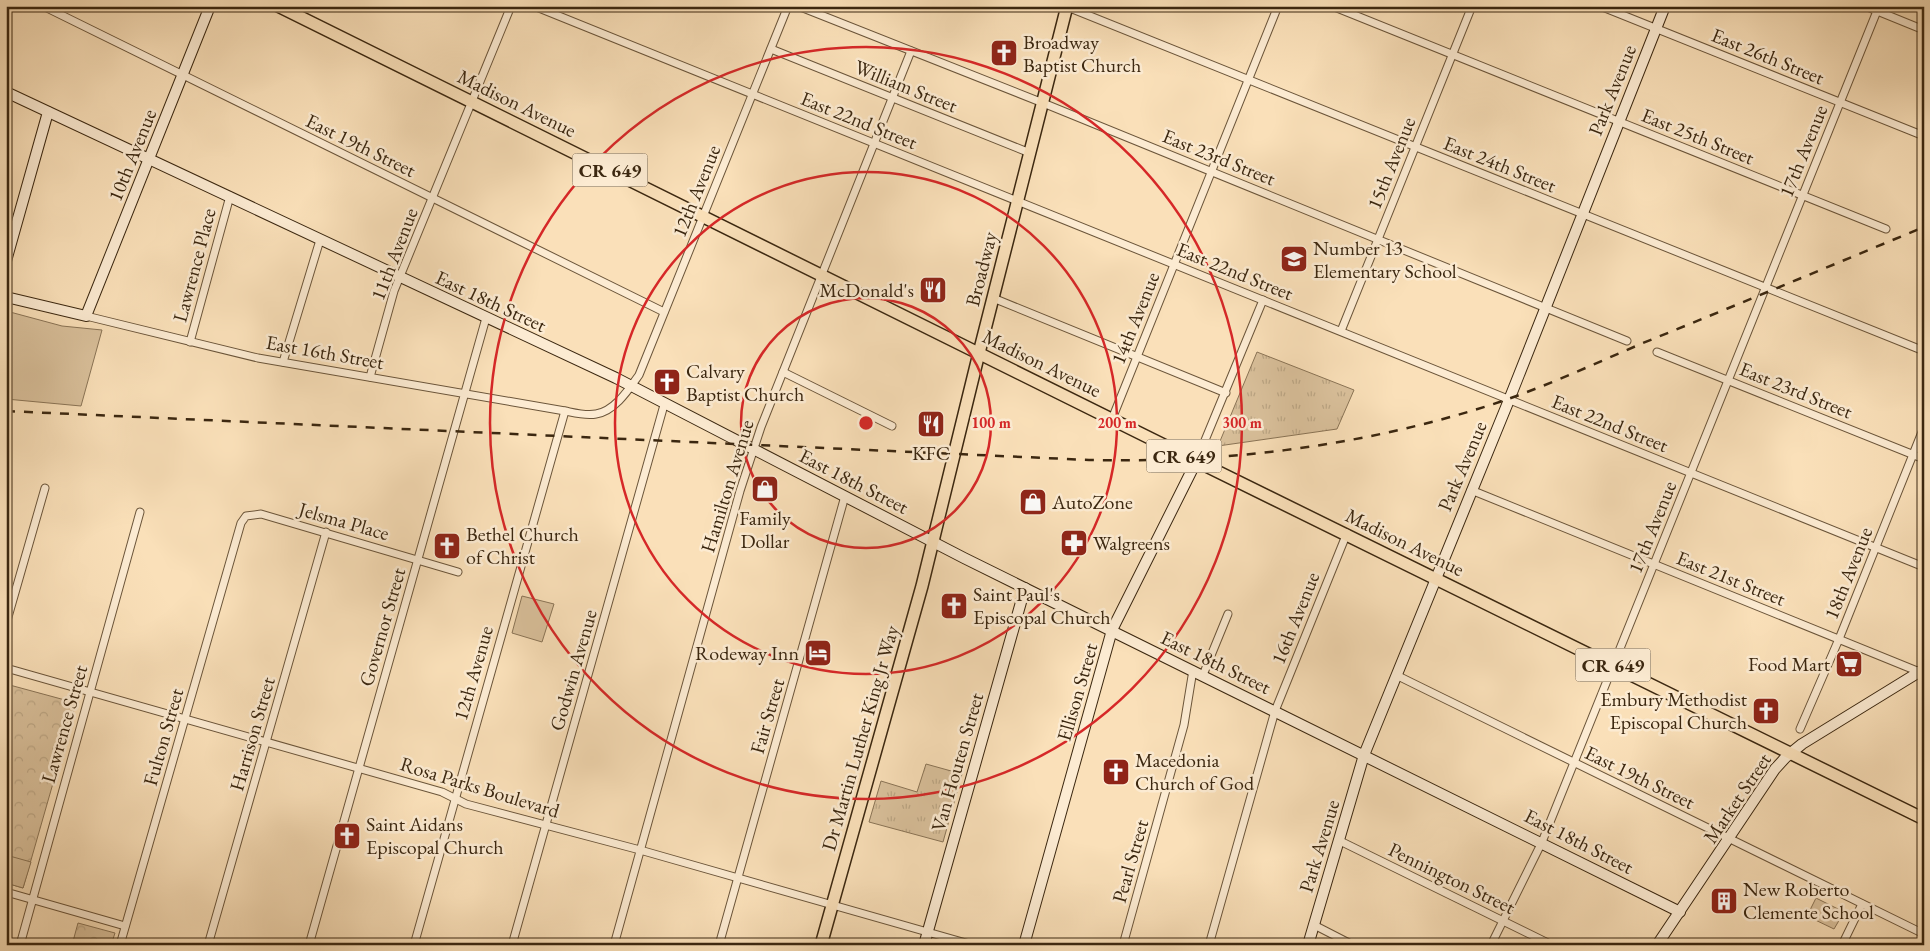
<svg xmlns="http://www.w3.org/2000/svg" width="1930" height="951" font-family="'EB Garamond',serif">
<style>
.grass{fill:url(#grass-tufts);stroke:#8a7456}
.forest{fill:url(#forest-crowns);stroke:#8a7456}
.pitch{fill:#dac19c;stroke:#8a7456}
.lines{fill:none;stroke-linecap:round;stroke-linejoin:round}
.street-casing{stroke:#6b553a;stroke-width:9}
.secondary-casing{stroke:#3b2710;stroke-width:12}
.primary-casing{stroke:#3b2710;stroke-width:14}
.street{stroke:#fcebd2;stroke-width:7}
.secondary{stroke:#fcebd2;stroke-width:10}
.primary{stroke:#fae0b9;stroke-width:11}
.rail{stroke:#3b2710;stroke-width:2.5;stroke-dasharray:9 9;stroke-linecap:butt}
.ring{fill:none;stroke:#d62828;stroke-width:2.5}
.labels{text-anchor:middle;stroke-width:5;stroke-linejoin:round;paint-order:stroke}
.shield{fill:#fcebd2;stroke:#75624a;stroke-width:1}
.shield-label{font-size:19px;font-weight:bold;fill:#3b2710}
.poi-label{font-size:20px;fill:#3b2710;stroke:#fcebd2;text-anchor:start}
.street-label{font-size:20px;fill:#3b2710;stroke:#fcebd2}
.centre{fill:#d62828;stroke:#fcebd2;stroke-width:2.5}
.ring-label{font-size:15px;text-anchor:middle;font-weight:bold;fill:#d62828;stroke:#fcebd2;stroke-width:5;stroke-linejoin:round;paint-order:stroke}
</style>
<defs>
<pattern id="grass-tufts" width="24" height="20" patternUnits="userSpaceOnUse" patternTransform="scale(1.25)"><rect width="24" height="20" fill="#dac19c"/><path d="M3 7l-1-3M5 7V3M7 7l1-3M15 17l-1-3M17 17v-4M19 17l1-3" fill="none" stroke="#bca685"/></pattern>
<pattern id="forest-crowns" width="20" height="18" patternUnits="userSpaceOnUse" patternTransform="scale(1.25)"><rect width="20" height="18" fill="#dac19c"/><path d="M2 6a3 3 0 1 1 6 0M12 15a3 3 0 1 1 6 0" fill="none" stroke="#bca685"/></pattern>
</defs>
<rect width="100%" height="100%" fill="#fae0b9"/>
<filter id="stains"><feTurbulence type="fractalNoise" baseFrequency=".004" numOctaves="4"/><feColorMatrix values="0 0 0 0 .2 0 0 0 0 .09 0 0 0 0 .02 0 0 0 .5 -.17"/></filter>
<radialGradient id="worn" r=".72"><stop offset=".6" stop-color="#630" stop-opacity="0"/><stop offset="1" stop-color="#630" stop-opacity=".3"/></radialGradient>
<g class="grass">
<path d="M1257 352 1354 390 1337 429 1218 446Z"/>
<path d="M926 764 962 774 943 842 869 822 881 781 917 792Z"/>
</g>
<g class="forest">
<path d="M6 684 76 703 23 888 6 883Z"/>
<path d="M78 923 115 933 111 945H72Z"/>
</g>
<g class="pitch">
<path d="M10 312 62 326 102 330 81 406 6 399V315Z"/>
<path d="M522 596 554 604 542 642 512 633Z"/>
<path d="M6 855 31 862 23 888 6 883Z"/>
<path d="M1816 898 1844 912 1834 929 1807 916Z"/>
</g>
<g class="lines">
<g class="street-casing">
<g id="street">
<path d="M43 6 664 312"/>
<path d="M534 6 1924 567"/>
<path d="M798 6 1043 103 1627 341"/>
<path d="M1065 6 1924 351"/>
<path d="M1332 6 1886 229"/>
<path d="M1600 6 1924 136"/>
<path d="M1865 6 1924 30"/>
<path d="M771 49 1030 153"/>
<path d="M993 298 1226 393"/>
<path d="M86 316 258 358 565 411C575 413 586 416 596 414 615 411 629 389 639 375L788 6"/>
<path d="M1341 331 1472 6"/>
<path d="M190 342 230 196"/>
<path d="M1657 352 1924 459"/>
<path d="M283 362 320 240"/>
<path d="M783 372 892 426"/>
<path d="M370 377 394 291 511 6"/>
<path d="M1112 419 1278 6"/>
<path d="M1196 462 1263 300"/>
<path d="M1471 490 1922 673"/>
<path d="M6 624 45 488"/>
<path d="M6 668 442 792 466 804 640 850 973 945"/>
<path d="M1203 675 1228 614"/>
<path d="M1396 675 1924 934"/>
<path d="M1800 729 1839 639 1924 427"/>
<path d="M1338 840 1552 945"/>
<path d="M6 892 125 926"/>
<path d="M1314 925 1353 945"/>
<path d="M20 945 140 512"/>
<path d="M120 945 241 523 246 516 261 514 458 572"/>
<path d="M208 945 326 532"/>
<path d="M309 945 486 318"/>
<path d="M414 945 565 411"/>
<path d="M512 945 664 405"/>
<path d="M614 945 740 491 761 427 911 51"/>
<path d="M719 945 845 496"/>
<path d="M1123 945 1184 725 1193 670"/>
<path d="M1209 945 1275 711 1347 533"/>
<path d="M1491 945 1542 842 1879 6"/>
<path d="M1842 945 1862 904"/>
</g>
</g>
<g class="secondary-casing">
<g id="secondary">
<path d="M6 92 616 378 964 558 1680 912"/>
<path d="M6 261 48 112"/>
<path d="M6 297 86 316 210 6"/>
<path d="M924 945 1025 588"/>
<path d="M1024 945 1112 630 1196 462"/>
<path d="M1308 945 1364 755 1509 400 1665 6"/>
<path d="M1657 945 1775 769 1786 757 1802 744 1924 669"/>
</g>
</g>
<g class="primary-casing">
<g id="primary">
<path d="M278 6 1192 459 1924 819"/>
<path d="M821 945 922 586 979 353 1067 6"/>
</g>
</g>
<use href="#street" class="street"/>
<use href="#secondary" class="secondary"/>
<use href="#primary" class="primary"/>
<path class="rail" d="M6 411 1089 460C1217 463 1348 448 1471 411 1530 394 1587 367 1643 343 1737 305 1830 266 1924 227"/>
</g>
<g class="ring">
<circle cx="866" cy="423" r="125"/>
<circle cx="866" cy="423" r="251"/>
<circle cx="866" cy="423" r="376"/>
</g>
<defs>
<g id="church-square" transform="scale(1.4375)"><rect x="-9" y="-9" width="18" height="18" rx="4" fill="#8f2418" stroke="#fcebd2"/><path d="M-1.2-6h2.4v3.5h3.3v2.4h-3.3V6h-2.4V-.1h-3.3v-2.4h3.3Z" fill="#fff"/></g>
<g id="school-square" transform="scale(1.4375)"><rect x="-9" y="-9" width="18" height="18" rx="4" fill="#8f2418" stroke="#fcebd2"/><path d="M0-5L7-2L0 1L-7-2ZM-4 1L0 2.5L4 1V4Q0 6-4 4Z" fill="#fff"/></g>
<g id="restaurant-square" transform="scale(1.4375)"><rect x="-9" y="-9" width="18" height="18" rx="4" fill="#8f2418" stroke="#fcebd2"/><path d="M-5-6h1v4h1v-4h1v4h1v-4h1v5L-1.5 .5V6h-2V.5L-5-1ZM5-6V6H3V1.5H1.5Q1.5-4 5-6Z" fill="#fff"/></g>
<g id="shop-square" transform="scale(1.4375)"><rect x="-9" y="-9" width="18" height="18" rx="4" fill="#8f2418" stroke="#fcebd2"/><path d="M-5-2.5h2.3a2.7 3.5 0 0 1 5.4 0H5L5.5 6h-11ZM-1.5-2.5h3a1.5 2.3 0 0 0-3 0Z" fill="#fff"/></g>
<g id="pharmacy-square" transform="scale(1.4375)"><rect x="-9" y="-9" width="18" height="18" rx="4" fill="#8f2418" stroke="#fcebd2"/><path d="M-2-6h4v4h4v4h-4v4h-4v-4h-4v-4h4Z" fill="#fff"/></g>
<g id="hotel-square" transform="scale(1.4375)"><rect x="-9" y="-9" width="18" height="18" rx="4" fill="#8f2418" stroke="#fcebd2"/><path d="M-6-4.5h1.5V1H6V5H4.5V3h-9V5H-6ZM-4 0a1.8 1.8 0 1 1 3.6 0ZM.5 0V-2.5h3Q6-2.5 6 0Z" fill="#fff"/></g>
<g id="supermarket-square" transform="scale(1.4375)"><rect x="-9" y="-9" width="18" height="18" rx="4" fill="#8f2418" stroke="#fcebd2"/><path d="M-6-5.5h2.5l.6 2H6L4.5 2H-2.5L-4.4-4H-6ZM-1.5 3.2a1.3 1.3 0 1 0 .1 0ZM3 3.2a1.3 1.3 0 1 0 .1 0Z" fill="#fff"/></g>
<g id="building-square" transform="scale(1.4375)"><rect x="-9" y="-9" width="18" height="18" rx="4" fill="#8f2418" stroke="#fcebd2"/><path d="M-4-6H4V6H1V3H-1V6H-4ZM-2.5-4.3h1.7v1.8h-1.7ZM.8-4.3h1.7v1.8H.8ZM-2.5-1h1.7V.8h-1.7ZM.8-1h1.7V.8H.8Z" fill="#fff"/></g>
</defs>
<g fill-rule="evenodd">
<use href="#church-square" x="1004" y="53"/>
<use href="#school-square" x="1294" y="259"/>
<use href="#restaurant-square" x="933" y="290"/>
<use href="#church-square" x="667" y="382"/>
<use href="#restaurant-square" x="931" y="424"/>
<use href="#shop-square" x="765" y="489"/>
<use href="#shop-square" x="1033" y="502"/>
<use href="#pharmacy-square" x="1074" y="543"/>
<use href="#church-square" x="447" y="546"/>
<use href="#church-square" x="954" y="606"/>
<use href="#hotel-square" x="818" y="653"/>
<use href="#supermarket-square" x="1849" y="664"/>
<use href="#church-square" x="1766" y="711"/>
<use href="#church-square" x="1116" y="772"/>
<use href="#church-square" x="347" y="836"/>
<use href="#building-square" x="1724" y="901"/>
</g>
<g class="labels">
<g class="shield">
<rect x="572.5" y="153.5" width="75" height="33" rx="4"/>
<rect x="1146.5" y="439.5" width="75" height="33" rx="4"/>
<rect x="1575.5" y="648.5" width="75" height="33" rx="4"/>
</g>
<g class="shield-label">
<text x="610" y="177">CR 649</text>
<text x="1184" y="463">CR 649</text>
<text x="1613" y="672">CR 649</text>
</g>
<g class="poi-label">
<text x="1023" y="49">Broadway<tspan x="1023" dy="23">Baptist Church</tspan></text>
<text x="1313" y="255">Number 13<tspan x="1313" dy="23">Elementary School</tspan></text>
<text x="914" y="297" text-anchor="end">McDonald's</text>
<text x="686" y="378">Calvary<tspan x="686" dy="23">Baptist Church</tspan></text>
<text x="931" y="460" text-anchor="middle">KFC</text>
<text x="1052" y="509">AutoZone</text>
<text x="765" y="525" text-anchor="middle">Family<tspan x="765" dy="23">Dollar</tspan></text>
<text x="466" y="541">Bethel Church<tspan x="466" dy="23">of Christ</tspan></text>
<text x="1093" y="550">Walgreens</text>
<text x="973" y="601">Saint Paul's<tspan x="973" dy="23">Episcopal Church</tspan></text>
<text x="799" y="660" text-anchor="end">Rodeway Inn</text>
<text x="1830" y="671" text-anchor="end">Food Mart</text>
<text x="1747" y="706" text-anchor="end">Embury Methodist<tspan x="1747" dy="23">Episcopal Church</tspan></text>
<text x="1135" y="767">Macedonia<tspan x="1135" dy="23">Church of God</tspan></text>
<text x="366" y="831">Saint Aidans<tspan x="366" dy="23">Episcopal Church</tspan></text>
<text x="1743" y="896">New Roberto<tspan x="1743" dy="23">Clemente School</tspan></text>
</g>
<g class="street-label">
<text transform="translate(1768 56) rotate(22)" y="7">East 26th Street</text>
<text transform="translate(906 86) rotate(22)" y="7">William Street</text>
<text transform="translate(1612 90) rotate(-68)" y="7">Park Avenue</text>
<text transform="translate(517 103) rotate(26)" y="7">Madison Avenue</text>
<text transform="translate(859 120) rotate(22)" y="7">East 22nd Street</text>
<text transform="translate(1698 136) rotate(22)" y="7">East 25th Street</text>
<text transform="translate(361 145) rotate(26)" y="7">East 19th Street</text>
<text transform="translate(1803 151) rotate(-68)" y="7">17th Avenue</text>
<text transform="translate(132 155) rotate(-68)" y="7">10th Avenue</text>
<text transform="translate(1219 157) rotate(22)" y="7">East 23rd Street</text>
<text transform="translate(1391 163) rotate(-68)" y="7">15th Avenue</text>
<text transform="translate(1500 164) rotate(22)" y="7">East 24th Street</text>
<text transform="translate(696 191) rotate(-68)" y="7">12th Avenue</text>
<text transform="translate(394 254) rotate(-69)" y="7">11th Avenue</text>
<text transform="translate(194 265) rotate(-75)" y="7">Lawrence Place</text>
<text transform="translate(981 269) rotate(-76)" y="7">Broadway</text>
<text transform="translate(1235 271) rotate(22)" y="7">East 22nd Street</text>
<text transform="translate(491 301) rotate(25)" y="7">East 18th Street</text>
<text transform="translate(1135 318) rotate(-68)" y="7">14th Avenue</text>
<text transform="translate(325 352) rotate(10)" y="7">East 16th Street</text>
<text transform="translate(1042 363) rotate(26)" y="7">Madison Avenue</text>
<text transform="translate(1796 390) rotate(22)" y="7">East 23rd Street</text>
<text transform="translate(1610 423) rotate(22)" y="7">East 22nd Street</text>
<text transform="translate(1462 466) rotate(-67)" y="7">Park Avenue</text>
<text transform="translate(854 481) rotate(27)" y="7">East 18th Street</text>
<text transform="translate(727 486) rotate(-73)" y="7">Hamilton Avenue</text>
<text transform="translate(344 521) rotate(16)" y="7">Jelsma Place</text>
<text transform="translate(1652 527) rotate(-68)" y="7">17th Avenue</text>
<text transform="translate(1405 542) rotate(26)" y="7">Madison Avenue</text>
<text transform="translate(1848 573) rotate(-68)" y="7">18th Avenue</text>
<text transform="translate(1731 578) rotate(22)" y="7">East 21st Street</text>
<text transform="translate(1295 618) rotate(-68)" y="7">16th Avenue</text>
<text transform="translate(382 627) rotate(-74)" y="7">Governor Street</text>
<text transform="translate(1216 662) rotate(26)" y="7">East 18th Street</text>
<text transform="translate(573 670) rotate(-74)" y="7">Godwin Avenue</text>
<text transform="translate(473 673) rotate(-74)" y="7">12th Avenue</text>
<text transform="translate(1077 692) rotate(-74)" y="7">Ellison Street</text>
<text transform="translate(767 716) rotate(-74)" y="7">Fair Street</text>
<text transform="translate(64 724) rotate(-74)" y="7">Lawrence Street</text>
<text transform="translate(252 734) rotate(-74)" y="7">Harrison Street</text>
<text transform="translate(163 737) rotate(-74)" y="7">Fulton Street</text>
<text transform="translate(860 738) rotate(-74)" y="7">Dr Martin Luther King Jr Way</text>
<text transform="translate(957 762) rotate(-74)" y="7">Van Houten Street</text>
<text transform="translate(1640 777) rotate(26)" y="7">East 19th Street</text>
<text transform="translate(480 787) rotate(17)" y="7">Rosa Parks Boulevard</text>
<text transform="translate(1737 798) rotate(-56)" y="7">Market Street</text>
<text transform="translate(1579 841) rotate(27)" y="7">East 18th Street</text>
<text transform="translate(1319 846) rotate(-73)" y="7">Park Avenue</text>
<text transform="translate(1130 861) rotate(-74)" y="7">Pearl Street</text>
<text transform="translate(1452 878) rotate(26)" y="7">Pennington Street</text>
</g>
</g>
<circle cx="866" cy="423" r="8" class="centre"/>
<g class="ring-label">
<text x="991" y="428">100 m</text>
<text x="1117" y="428">200 m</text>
<text x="1242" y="428">300 m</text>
</g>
<rect width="1930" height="951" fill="none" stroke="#fae0b9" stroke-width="25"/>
<rect x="8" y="8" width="1915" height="936" fill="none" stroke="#3b2710" stroke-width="2.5"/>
<rect x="12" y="12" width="1905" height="926" fill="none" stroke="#3b2710"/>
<rect width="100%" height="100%" filter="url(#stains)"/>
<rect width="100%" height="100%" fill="url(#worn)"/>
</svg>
